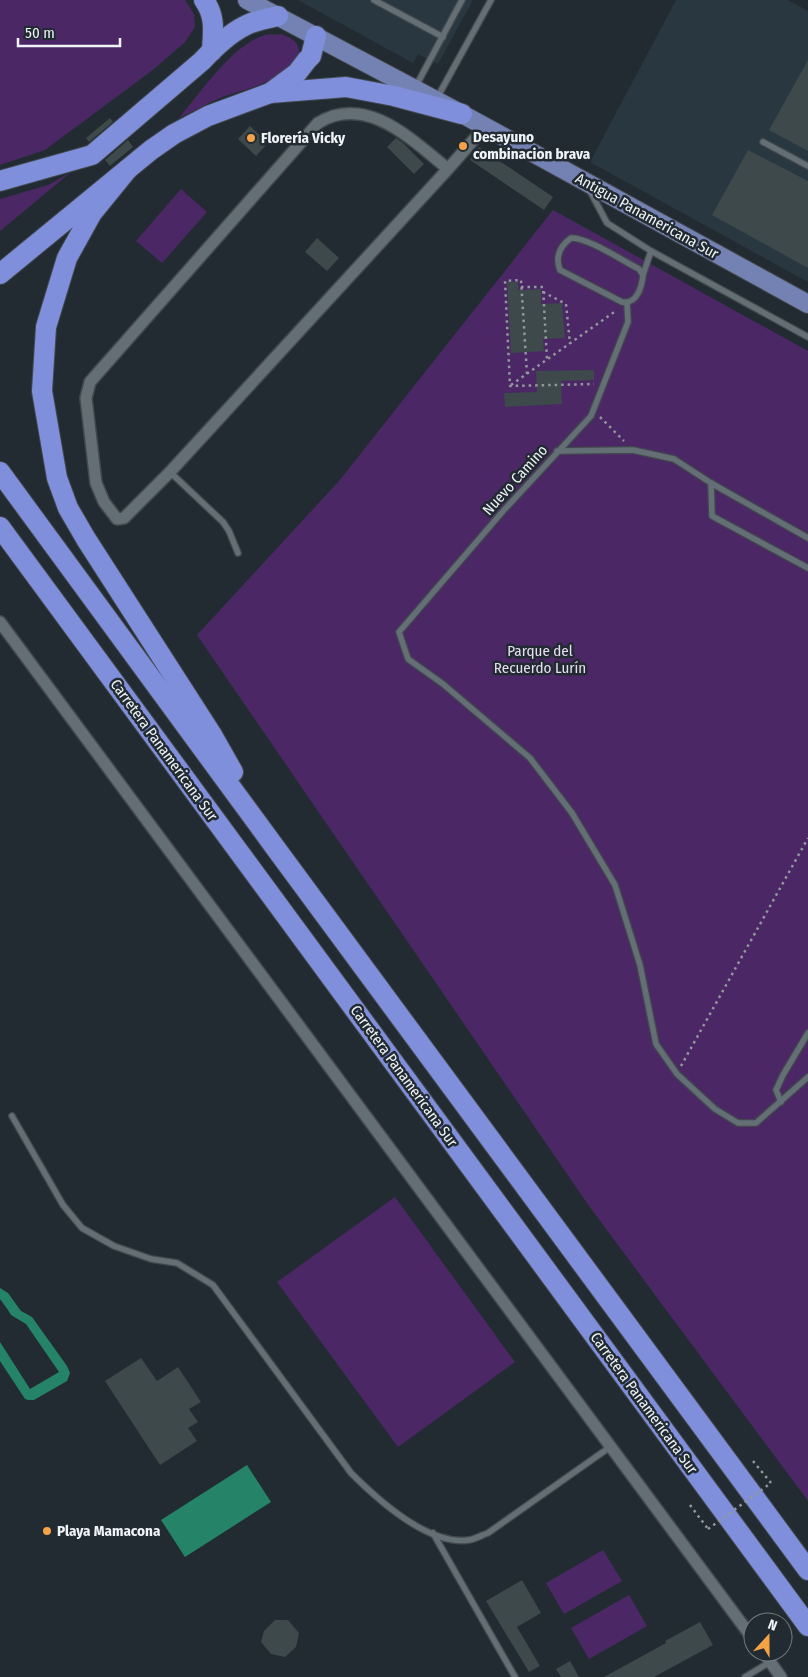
<svg xmlns="http://www.w3.org/2000/svg" width="808" height="1677" font-family="'Fira Sans Condensed',sans-serif">
<style>
.built{fill:#293741}
.green{fill:#4b2865}
.water{fill:#258368}
.building{fill:#3d494a}
.lines{fill:none;stroke-linecap:round;stroke-linejoin:round}
.lane-casing{stroke:#42494e;stroke-width:8}
.street-casing{stroke:#42494e;stroke-width:14}
.primary-casing{stroke:#42494e;stroke-width:20}
.highway-casing{stroke:#42494e;stroke-width:22}
.path{stroke:#92989d;stroke-width:2.5;stroke-dasharray:2.5 4;stroke-linecap:butt}
.lane{stroke:#646e75;stroke-width:5.5}
.street{stroke:#646e75;stroke-width:11}
.primary{stroke:#7482b3;stroke-width:18}
.highway{stroke:#7f8fdc;stroke-width:20}
.path-bridge{stroke:#92989d;stroke-width:2.5;stroke-dasharray:2.5 4;stroke-linecap:butt}
.poi-dot{fill:#f5a346;stroke:#222b31;stroke-width:2}
.labels{text-anchor:middle;stroke-width:5;stroke-linejoin:round;paint-order:stroke}
.poi-label{font-size:15px;font-weight:bold;fill:#eff4f8;stroke:#222b31;text-anchor:start}
.street-label{font-size:15px;fill:#eff4f8;stroke:#222b31}
.park-label{font-size:15px;fill:#e8ddf2;stroke:#222b31}
</style>
<rect width="100%" height="100%" fill="#222b31"/>
<g class="built">
<path d="M298 0H473L438 64 418 54 413 63Z"/>
<path d="M676 0H788L808 11V282L590 162Z"/>
</g>
<g class="green">
<path d="M0 0H185L194 14 195 27 185 42 154 69 45 150 0 165Z"/>
<path d="M281 34C289 37 299 41 299 51 298 78 239 91 220 98 206 104 192 112 179 118 200 93 233 44 265 35 270 34 276 35 281 34Z"/>
<path d="M71 172 0 231V199L48 185Z"/>
<path d="M181 189 207 212 162 263 136 241Z"/>
<path d="M553 210 808 351V1501L589 1206 197 635 339 481Z"/>
<path d="M395 1197 515 1362 398 1447 277 1282Z"/>
<path d="M603 1550 622 1581 564 1614 546 1583Z"/>
<path d="M629 1595 647 1626 589 1659 571 1628Z"/>
</g>
<g class="water">
<path d="M0 1288 8 1293 21 1311 32 1317 67 1366 70 1373 67 1381 34 1400H28L25 1399 0 1361V1342L30 1389 59 1372 26 1324 11 1315 8 1310 0 1299Z"/>
<path d="M247 1465 271 1502 185 1557 161 1520Z"/>
</g>
<g class="building">
<path d="M808 60V151L769 130Z"/>
<path d="M110 118 113 122 89 142 86 138Z"/>
<path d="M250 126 268 143 256 156 238 139Z"/>
<path d="M396 138 403 143 424 164 414 174 387 147Z"/>
<path d="M128 140 133 147 110 166 105 160Z"/>
<path d="M479 147 553 197 544 210 470 160Z"/>
<path d="M748 150 808 181V268L712 215Z"/>
<path d="M317 238 339 258 327 271 305 252Z"/>
<path d="M507 282H518V290L541 289V304L562 303 565 338 543 339 544 351 511 353Z"/>
<path d="M594 370V380L561 381 562 404 505 407 504 393 537 392 536 371Z"/>
<path d="M141 1358 157 1381 178 1367 201 1402 189 1409 198 1422 188 1428 197 1441 160 1465 105 1381Z"/>
<path d="M522 1580 541 1613 517 1627 540 1666 529 1672 486 1601Z"/>
<path d="M275 1620H288L299 1633 296 1647 285 1657 271 1654 261 1642 264 1631Z"/>
<path d="M700 1622 713 1645 654 1677H604L666 1643 665 1641Z"/>
<path d="M570 1661 579 1677H561L556 1669Z"/>
</g>
<g class="lines">
<g class="lane-casing">
<g id="lane">
<path d="M374 0 443 37"/>
<path d="M416 86 462 0"/>
<path d="M437 98 491 0"/>
<path d="M763 142 808 166"/>
<path d="M590 191 607 223 651 251 808 337"/>
<path d="M571 238C587 237 623 261 639 269L643 275C642 286 637 305 622 302L560 270C555 257 560 246 571 238Z"/>
<path d="M643 275 651 251"/>
<path d="M627 303 628 322 591 416 504 510 399 632 408 659 443 684 530 758 572 813 615 885 640 965 656 1044 677 1074 715 1109 738 1123H756L808 1077"/>
<path d="M557 451 633 450 674 459 711 483 808 538"/>
<path d="M170 472 223 522 229 531 238 553"/>
<path d="M711 483 712 516 808 568"/>
<path d="M781 1102 776 1090 783 1075 808 1033"/>
<path d="M12 1116 63 1205 82 1228 114 1246 151 1259 177 1263 213 1285 351 1473C378 1500 428 1546 469 1540 475 1539 482 1535 488 1533L610 1447"/>
<path d="M433 1533 515 1677"/>
<path d="M745 1677 770 1662"/>
</g>
</g>
<g class="street-casing">
<g id="street">
<path d="M448 169C412 140 366 93 318 123L90 382 86 398 96 483 104 502 117 519 124 518 170 472 448 169 485 127"/>
<path d="M0 622 753 1639"/>
<path d="M763 1652 781 1677"/>
</g>
</g>
<g class="primary-casing">
<path id="primary" d="M247 0 462 114 808 304"/>
</g>
<g class="highway-casing">
<g id="highway">
<path d="M204 0C216 17 213 31 212 51"/>
<path d="M270 93 346 87 394 96 462 114"/>
<path d="M127 170 92 213 67 258 46 327 42 391 57 478 68 508 86 539 212 735 233 772"/>
<path d="M0 181 92 155 202 61C215 47 233 30 251 23 260 20 269 18 278 16"/>
<path d="M0 274 151 150 174 134 208 116 270 93 297 73 307 60 311 56 316 36"/>
<path d="M0 472 274 846 808 1570"/>
<path d="M0 527 808 1626"/>
</g>
</g>
<g class="path">
<path d="M521 287H543L547 360"/>
<path d="M543 292 566 304 570 344"/>
<path d="M527 374 521 280 505 281 510 386 594 384"/>
<path d="M511 385 617 310"/>
<path d="M600 417 624 441"/>
<path d="M681 1066 808 838"/>
<path d="M753 1461 771 1483"/>
<path d="M690 1505 708 1529"/>
</g>
<use href="#lane" class="lane"/>
<use href="#street" class="street"/>
<use href="#primary" class="primary"/>
<use href="#highway" class="highway"/>
<path class="path-bridge" d="M708 1529 771 1483"/>
</g>
<g class="poi-dot">
<circle cx="251" cy="138" r="5"/>
<circle cx="463" cy="146" r="5"/>
<circle cx="47" cy="1531" r="5"/>
</g>
<g class="labels">
<g class="poi-label">
<text x="473" y="142">Desayuno<tspan x="473" dy="17">combinacion brava</tspan></text>
<text x="261" y="143">Florería Vicky</text>
<text x="57" y="1536">Playa Mamacona</text>
</g>
<g class="street-label">
<text transform="translate(647 216) rotate(29)" y="5">Antigua Panamericana Sur</text>
<text transform="translate(515 480) rotate(-48)" y="5">Nuevo Camino</text>
<text transform="translate(164 750) rotate(54)" y="5">Carretera Panamericana Sur</text>
<text transform="translate(404 1076) rotate(54)" y="5">Carretera Panamericana Sur</text>
<text transform="translate(644 1403) rotate(54)" y="5">Carretera Panamericana Sur</text>
</g>
<g class="park-label">
<text x="540" y="656">Parque del<tspan x="540" dy="17">Recuerdo Lurín</tspan></text>
</g>
</g>
<g transform="translate(768 1637) rotate(21)"><circle r="24" fill="#222b31" stroke="#747b81"/>
<path d="M0-4L9 19L0 12L-9 19Z" fill="#f5a346"/>
<text y="-8" font-size="14" font-weight="bold" text-anchor="middle" fill="#eff4f8">N</text>
</g>
<path d="M18 38v8h102v-8" fill="none" stroke="#eff4f8" stroke-width="2.5"/>
<text x="25" y="38" font-size="15" fill="#eff4f8" stroke="#222b31" stroke-width="4" paint-order="stroke">50 m</text>
</svg>
